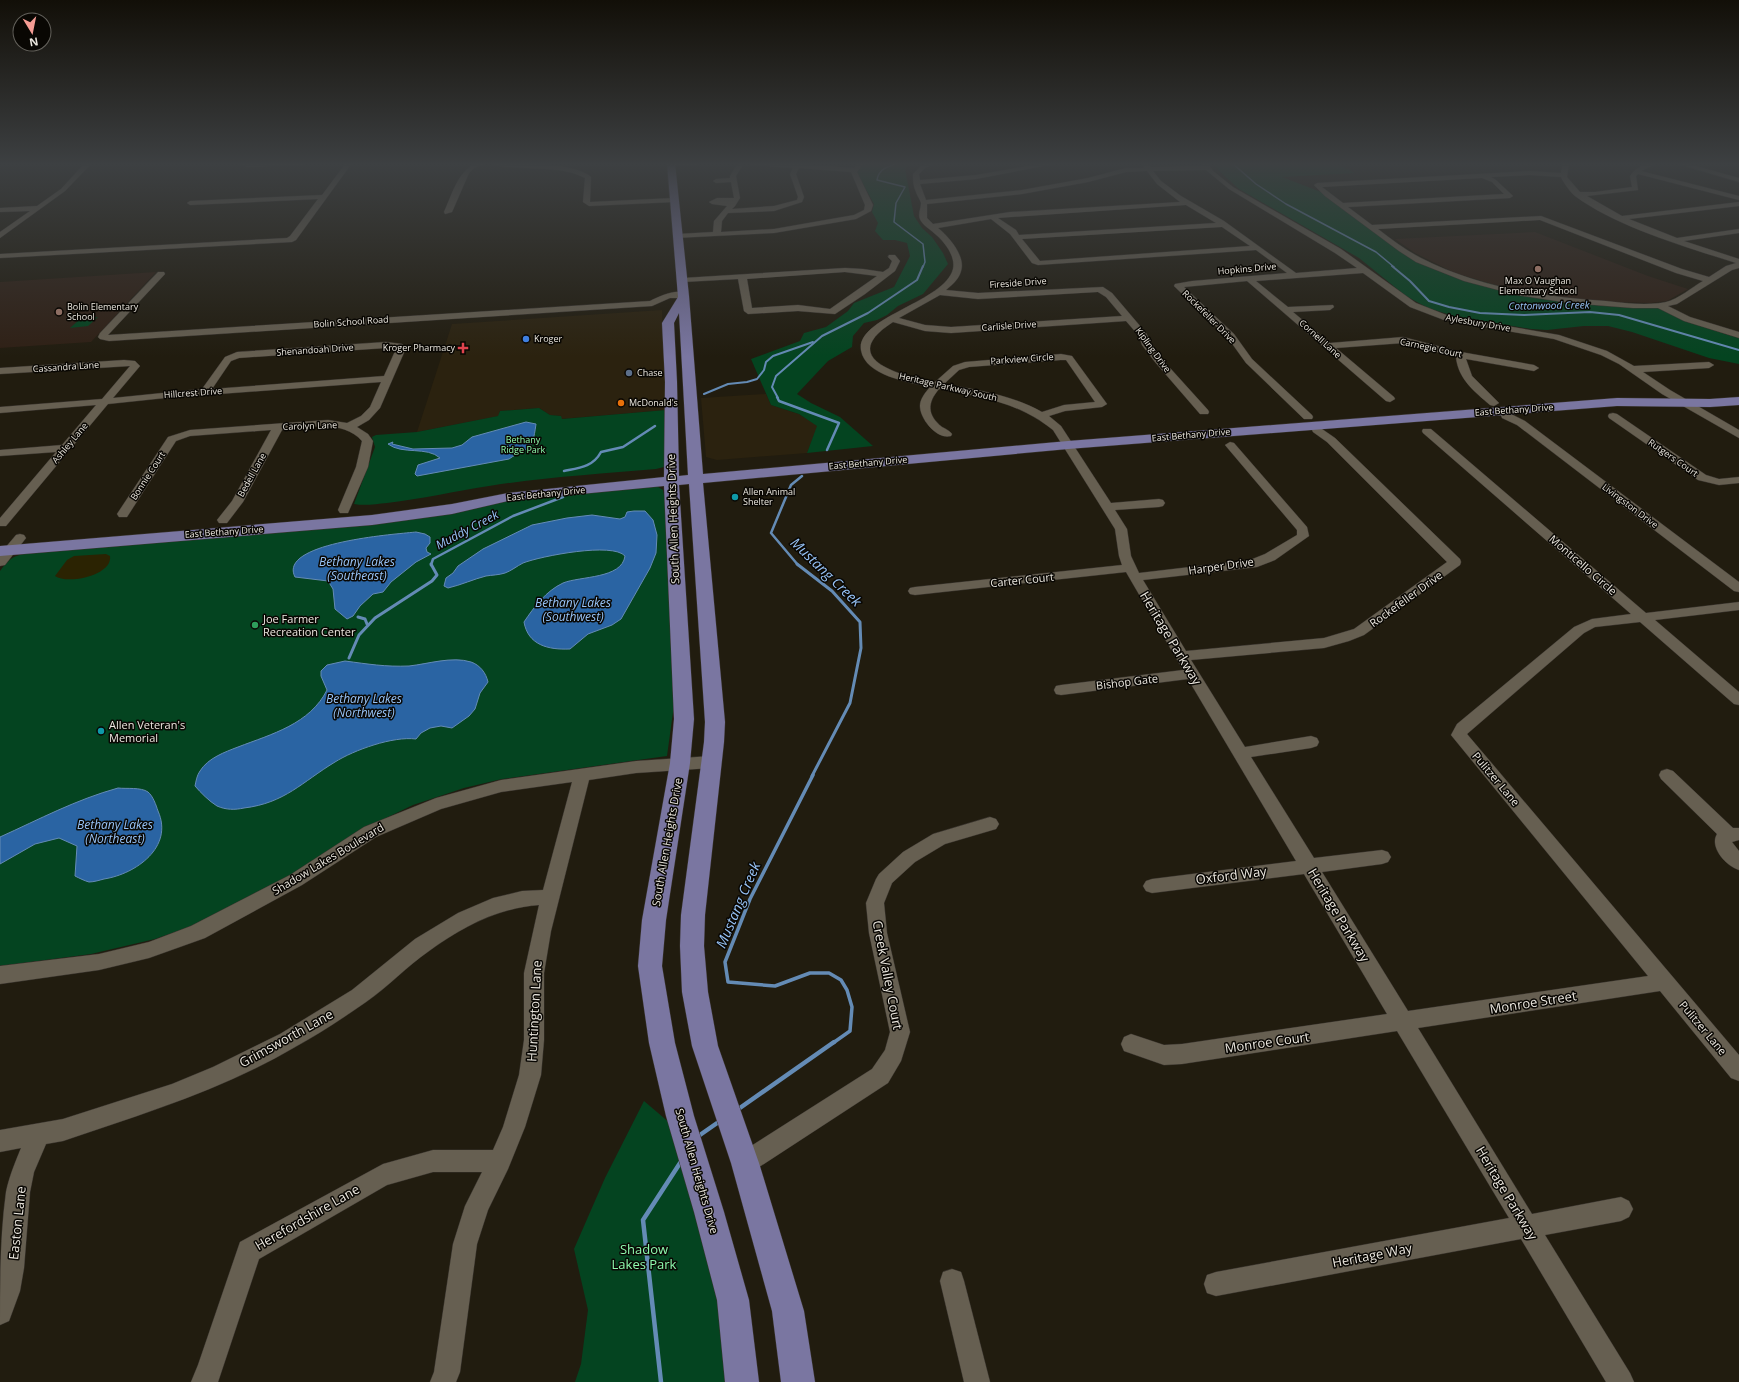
<svg xmlns="http://www.w3.org/2000/svg" width="1739" height="1382" font-family="'Open Sans',sans-serif">
<style>
.built{fill:#2b220f}
.education{fill:#2f2015}
.green{fill:#044420}
.sand{fill:#2b2302}
.water{fill:#2a64a3;stroke:#648bb5}
.lines{fill:none;stroke-linecap:round;stroke-linejoin:round}
.stream-far5{stroke:#648bb5;stroke-width:1.5}
.stream-far4{stroke:#648bb5;stroke-width:2}
.stream-far3{stroke:#648bb5;stroke-width:2.5}
.stream-far2{stroke:#648bb5;stroke-width:3}
.stream-far1{stroke:#648bb5;stroke-width:3.5}
.stream{stroke:#648bb5;stroke-width:4.5}
.minor-casing{stroke:#38332d;stroke-width:1}
.major-casing{stroke:#38332d;stroke-width:1}
.minor{fill:#665f51;fill-rule:evenodd}
.major{fill:#7a76a1;fill-rule:evenodd}
.education-dot{fill:#8d6e63;stroke:#090703;stroke-width:1.5}
.shop-dot{fill:#3f7fe0;stroke:#090703;stroke-width:1.5}
.health-dot{fill:#e0444e;stroke:#090703;stroke-width:1.5}
.service-dot{fill:#5c6f8a;stroke:#090703;stroke-width:1.5}
.food-dot{fill:#e8710a;stroke:#090703;stroke-width:1.5}
.culture-dot{fill:#0f9aa8;stroke:#090703;stroke-width:1.5}
.leisure-dot{fill:#2e9e5b;stroke:#090703;stroke-width:1.5}
.labels{text-anchor:middle;stroke-width:3;stroke-linejoin:round;paint-order:stroke}
.far-street-label{font-size:9px;fill:#ebe7df;stroke:#090703}
.far-poi-label{font-size:9px;fill:#ebe7df;stroke:#090703;text-anchor:start}
.far-park-label{font-size:9px;fill:#8efbae;stroke:#090703}
.far-water-label{font-size:10px;font-style:italic;fill:#97c3f7;stroke:#090703}
.street-label{font-size:11px;fill:#ebe7df;stroke:#090703}
.poi-label{font-size:11px;fill:#ebe7df;stroke:#090703;text-anchor:start}
.water-label{font-size:12px;font-style:italic;fill:#97c3f7;stroke:#090703}
.near-street-label{font-size:13px;fill:#ebe7df;stroke:#090703}
.near-park-label{font-size:13px;fill:#8efbae;stroke:#090703}
.near-water-label{font-size:14px;font-style:italic;fill:#97c3f7;stroke:#090703}
</style>
<rect width="100%" height="100%" fill="#211c0f"/>
<g class="built">
<path d="M662 310 666 410 561 419V416L550 415 539 408 500 411 499 416 417 432 452 324Z"/>
<path d="M766 394 771 405 799 414 818 426 807 453 717 460 706 457 701 398Z"/>
</g>
<g class="education">
<path d="M1535 232 1648 276 1688 289 1667 301 1650 303 1589 301 1536 293 1492 284 1455 273 1415 253 1395 239Z"/>
<path d="M156 272 91 342 0 348V282Z"/>
</g>
<g class="green">
<path d="M864 163H917L909 165 905 169 914 216 922 228 932 237 943 253 948 264 923 294 898 306 887 315 877 320 864 323 853 336 852 347 828 361 797 394 811 403 840 417 873 446 807 453 817 426 799 414 771 405 751 359 800 341 804 333 826 327 848 311 854 303 894 287 910 256 907 243 895 240H883L875 231 878 223 872 212 874 204 857 173Z"/>
<path d="M1214 163H1335L1355 173 1282 177 1321 192 1389 243 1428 266 1533 296 1656 307 1685 320 1728 335 1739 337V364L1709 358 1632 332 1608 326H1584L1547 330 1531 329 1454 316 1428 308 1406 296 1359 258 1239 189 1218 170Z"/>
<path d="M98 317 88 326 70 328 80 319Z"/>
<path d="M539 408 550 415 561 416 562 419 666 410V465L664 467 656 469C601 474 544 477 489 486 455 491 422 499 387 503 376 504 365 506 354 504L375 447 372 437 376 435 417 432 498 416 500 411Z"/>
<path d="M655 485 663 490 665 501 668 582 675 698 667 756 502 779 464 788 413 805 361 830 275 885 192 926 155 939 91 954 0 966V571C10 558 13 556 28 553L390 520 518 499Z"/>
<path d="M644 1101 671 1124 717 1293 727 1382H575L581 1364 588 1310 574 1249 605 1178Z"/>
</g>
<path class="sand" d="M106 554 110 556C113 575 68 585 55 576L67 560 74 556Z"/>
<g class="water">
<path d="M526 422 536 424C532 454 529 445 509 459L417 476 415 474 418 465 440 458C427 446 402 455 388 444L393 442 392 444 413 449 452 448 462 445 472 437Z"/>
<path d="M634 511H645L653 520 657 535 656 553 650 568 621 619 612 625 588 634 570 649C548 650 528 645 524 622 534 607 546 591 563 583 580 576 622 579 625 556 613 542 541 556 523 563 517 566 511 571 505 573 499 575 492 575 486 576 474 579 461 585 448 588L444 586 446 578 453 573 458 566 483 549 532 525 567 518 592 515 620 519 625 517 627 512Z"/>
<path d="M416 532 425 534 430 537V543L426 548 427 552 431 554 416 562 391 582 383 592 373 594 360 606 353 616 347 619 335 609 333 589 328 581 295 577C277 542 398 534 416 532Z"/>
<path d="M345 661C368 664 385 667 409 666 428 664 452 656 471 662 480 665 486 673 488 682L480 693 475 709 469 716 452 728 441 726 430 728 421 733 416 739C393 736 354 750 335 762 302 782 285 803 244 808 235 810 226 810 217 806 209 801 201 793 195 786 196 781 197 775 200 771 208 758 225 752 238 747 272 734 310 724 327 690L321 676V671L327 665Z"/>
<path d="M118 788C126 789 141 787 148 792 153 796 156 805 158 811 174 847 136 874 104 879 100 880 94 882 89 882 85 881 79 878 75 876L77 846 59 838 35 844 0 864V837C40 819 75 800 118 788Z"/>
</g>
<g class="lines">
<g class="stream-far5">
<path d="M899 163C889 166 879 168 877 180L905 187 896 203 894 222 923 244 925 262 923 267"/>
<path d="M1232 163 1256 184 1286 204 1376 252 1394 267"/>
</g>
<g class="stream-far4">
<path d="M1392 266 1410 281 1429 301 1449 307 1480 313 1524 315 1590 312 1619 315 1739 350"/>
<path d="M704 394 728 384 747 382 757 379 764 370 766 362 773 356 813 342"/>
<path d="M778 398 772 387 776 376 822 336 868 313 917 280 923 266"/>
</g>
<g class="stream-far3">
<path d="M777 397 779 401 839 423 827 450"/>
<path d="M564 471C579 468 593 467 601 452L623 447 655 426"/>
<path d="M431 565 433 559 513 516 563 497"/>
<path d="M798 565 771 533 791 485 802 476"/>
</g>
<g class="stream-far2">
<path d="M797 564 832 591 860 622 861 648 850 703 812 776"/>
<path d="M358 617 365 619 367 624"/>
<path d="M349 658 359 635 375 618 432 581 437 575 431 564"/>
</g>
<path class="stream-far1" d="M813 775 750 899 725 962 728 982 775 986 810 973H829L841 980 847 990 852 1007 850 1031 833 1043"/>
<g class="stream">
<path d="M737 1110 834 1042"/>
<path d="M697 1137 720 1121"/>
<path d="M661 1382 643 1220 682 1160"/>
</g>
<g class="minor-casing">
<g id="minor">
<path d="M85 163H92L65 191 0 238V232L30 211 0 212V208L37 206 61 189Z"/>
<path d="M238 163H305L302 165 247 167Z"/>
<path d="M346 163H352L296 240 292 242 0 258V254L287 238 290 236 318 199 190 205 187 203 190 201 322 195Z"/>
<path d="M477 163H486L474 168 469 173 452 212 445 214 444 212C452 195 458 170 477 163Z"/>
<path d="M491 163C514 163 575 162 591 177L590 202 674 198 677 200 674 202 589 206 583 202 585 178C562 166 536 170 512 167 505 167 496 167 491 163Z"/>
<path d="M668 163H699L696 165 671 166 669 165Z"/>
<path d="M738 163H744L736 176 740 198 735 206 732 209 774 206 797 200 798 197 790 174 793 168 752 165 749 163H801V164L854 168 858 163H864L857 172 873 205 871 211 856 219 774 233 675 238 674 236 678 234 713 232 714 221 727 206 712 204 709 202 717 198H734L731 182 716 183 713 181 716 179 730 178V176ZM799 168 851 172 865 205 864 210 854 215 774 229 721 232 722 221 728 213 774 211 802 202 804 197 796 174Z"/>
<path d="M928 163H937L925 168 919 174 920 180 976 175 1045 163H1059L976 179 920 184 926 200 1022 190 1088 178 1126 168H1144L1143 165 1146 163 1151 167 1204 166 1202 163H1208L1213 171 1233 187 1341 249 1416 303 1449 316 1559 335 1607 351 1634 366 1709 362 1714 365 1709 368 1643 372 1670 390 1739 430V438L1662 394 1619 364 1601 355 1554 339 1444 320 1410 307 1363 273 1256 281 1288 307 1333 305 1334 307 1330 310 1293 312 1330 343 1403 337 1461 352 1534 365 1539 368 1534 371 1466 359 1472 376 1499 403 1494 406 1490 405C1475 392 1458 379 1456 357L1403 343 1336 348 1394 397 1395 399 1390 402 1386 401 1247 281 1184 287 1234 334 1252 359 1312 415 1313 417 1312 419H1304L1246 363 1228 338 1174 286 1175 284 1192 281 1287 273 1256 250 1038 265 1032 263 1010 234 991 219 938 228C948 236 966 256 961 271 959 279 952 285 946 290L978 293 1103 287 1112 293 1146 333 1152 345 1161 358 1208 410 1209 412 1208 414H1200L1155 362 1142 345 1139 336 1126 321 951 333 925 331 893 322C835 359 901 376 935 382L953 366 965 362 1061 354 1072 356 1107 404 1102 407 1065 411 1049 416 1061 426 1111 503 1159 499 1163 500 1165 503 1163 506 1159 507 1115 510 1127 529 1131 556 1139 573 1250 560 1265 554 1297 535V530L1225 445 1230 442 1234 443 1307 527 1309 536 1275 560 1257 567 1143 580 1186 651 1324 638 1354 629 1447 562 1327 442 1313 432 1312 430 1313 423H1321L1322 429 1335 438 1460 559 1461 562 1460 565 1364 635 1349 641 1324 648 1191 660 1245 747 1311 736 1317 738 1319 742 1317 746 1311 748 1251 757 1314 858 1382 850 1388 852 1391 857 1388 862 1382 864 1322 872 1408 1011 1648 976 1451 735 1457 724 1574 627 1592 619 1631 614 1423 433 1422 431 1423 429H1431L1646 613 1739 602V610L1655 620 1739 692V705L1734 704 1640 622 1595 627 1584 633 1467 734 1739 1055V1081L1731 1078 1660 991 1418 1028 1532 1214 1621 1197 1629 1201 1633 1209 1629 1217 1621 1221 1545 1235 1630 1373 1634 1382H1606L1521 1239 1216 1296 1207 1293 1204 1284 1207 1275 1216 1272 1509 1218 1397 1031 1182 1064 1164 1065 1124 1051 1121 1044 1124 1037 1131 1034 1164 1045 1182 1044 1387 1014 1304 874 1152 893 1146 891 1143 886 1146 881 1152 879 1296 861 1188 679 1061 695 1056 694 1054 690 1056 686 1061 685 1183 670 1126 572 915 595 910 594 908 591 910 588 915 587 1122 565 1119 556 1115 529 1053 430C1018 402 982 397 939 389 927 403 927 415 942 427 946 429 950 431 952 434L951 436C937 440 920 419 920 406 920 399 925 393 930 387 909 382 865 376 861 350 856 317 945 302 953 269 956 256 944 241 934 233 930 229 924 226 921 221 917 215 921 209 921 203 920 199 917 196 916 192 913 186 913 180 913 174L921 166ZM1206 170 1229 189 1335 253 1357 268 1296 273 1224 221 1181 196 1161 181 1153 171ZM1147 171 1157 184 1180 202 1010 212 933 224 927 218V204L1022 194 1088 182 1126 172ZM1186 205 1216 223 1019 235 1016 230 998 218ZM1222 227 1250 246 1040 261 1022 239ZM1098 292 1106 297 1122 316 951 327 925 325 899 318 940 295 978 299ZM1061 360H1066L1095 402 1064 405 1042 412C1012 395 977 390 944 384L959 370 969 367Z"/>
<path d="M1563 163H1569L1567 177 1580 192H1595L1632 187 1630 176C1637 166 1646 163 1658 163L1641 171 1739 196V200L1638 174 1636 176 1638 190 1587 196 1622 216 1739 202V206L1629 219 1677 238 1739 229V233L1684 241 1739 259V268L1732 270 1677 304 1668 306 1690 317 1739 332V338L1684 321 1658 308H1633L1569 303 1517 295 1464 281 1416 262 1399 251 1325 196 1314 185 1317 183 1530 171 1561 173ZM1530 175 1561 177C1563 182 1571 193 1575 196 1617 227 1686 247 1736 263L1726 266 1709 277 1682 269 1541 216 1372 225 1348 207 1510 198 1513 196 1512 195 1496 180 1491 177ZM1482 178 1492 182 1504 194 1343 203 1322 187ZM1540 220 1676 273 1703 281C1692 287 1679 299 1666 302 1647 306 1625 303 1606 301 1543 297 1477 287 1421 258 1405 250 1391 239 1378 229Z"/>
<path d="M1675 163H1685L1739 178V182Z"/>
<path d="M889 255H895L900 261 895 271 865 294 835 314 798 311 748 314 744 311 738 279 683 282 679 280 683 278 845 268 863 269 883 272 889 268 892 261 888 257ZM845 272 877 276 830 309 798 305 752 308 747 279Z"/>
<path d="M158 272H164L165 274 108 335 650 301C660 296 679 287 688 295L684 298H670L652 306 109 341 100 339 98 337 100 333Z"/>
<path d="M386 342 402 344 406 348 380 408 369 420 357 427 368 434 373 441 368 467 348 513H340L338 510 356 467 362 441C343 419 308 428 282 430L243 502 227 523H219L217 520 232 501 271 430 190 436 176 441 127 517H119L117 514 168 437 190 430 328 420 347 423 361 416 370 407 381 382 165 398 108 404 6 526H0V518L56 452 0 456V450L62 445 96 405 0 413V407L102 399 130 366 0 374V368L124 360 135 361 140 366 113 398 202 389 225 357 237 352ZM386 348 396 349 384 376 212 389 231 361 239 358Z"/>
<path d="M1504 407 1508 408 1511 414 1525 421 1739 582V592L1734 591 1517 425 1502 418 1499 410Z"/>
<path d="M1613 413 1617 414 1706 475 1719 479 1739 477V483L1719 485 1698 480 1609 418 1608 416 1609 414Z"/>
<path d="M20 534 24 535 26 538 5 565 0 566V554L16 535Z"/>
<path d="M712 756 718 758 720 762 718 766 712 768 636 773 589 780 551 931 544 973V1040L541 1075 525 1127 508 1169 488 1210 477 1244 460 1372 456 1382H430L434 1372 453 1244 465 1206 482 1172H433L387 1185 259 1259 218 1382H191L198 1365 240 1242 383 1164 433 1150H493L503 1127 519 1075 524 1040V973L539 905C498 908 462 927 429 951 407 966 388 987 366 1002 343 1018 319 1034 295 1047 222 1090 142 1114 63 1141L46 1144 34 1172 30 1192 24 1268 20 1291 9 1321 0 1325C0 1281 0 1236 6 1192 9 1177 15 1163 21 1148L0 1152V1130L63 1119 172 1084 213 1067 280 1034 352 990 415 939 458 913 493 898 522 891 543 890 572 782 501 792 441 809 376 837 302 885 205 938 149 958 99 970 0 984V966L99 954 149 942 191 926 290 875 364 827 436 798 501 780 636 761Z"/>
<path d="M1667 769 1673 771 1733 828H1739V840L1732 842 1739 851V870C1726 866 1709 847 1717 834L1661 779 1659 775 1661 771Z"/>
<path d="M990 817 996 819 999 824 996 829 945 844 915 862 892 883 884 903 887 933 910 1032 901 1061 888 1083 753 1171 745 1174 737 1171 734 1163 737 1155 872 1069 885 1050 890 1032 869 933 866 903 876 879 879 874 903 852 933 834Z"/>
<path d="M952 1269 961 1272 964 1281 990 1382H964L940 1281 943 1272Z"/>
</g>
</g>
<g class="major-casing">
<path id="major" d="M667 163H675L689 296 703 474 1068 441 1617 398 1710 399 1739 397V405L1710 407 1617 406 1068 449 703 483 725 722 724 742 705 915 704 946 708 992 718 1046 759 1163 804 1311 815 1382H781L772 1311 731 1163 692 1046 682 992 680 946 681 915 704 742 705 722 689 484 679 485 694 719 690 763 666 920 662 966 675 1043 694 1116 724 1212 749 1300 759 1382H725L717 1300 694 1212 666 1116 649 1043 638 966 642 920 670 763 674 719 664 486 508 501 452 514 372 525 0 556V546L372 515 452 504 508 493 664 477 665 382 662 323 678 297ZM679 313 688 475 679 476 677 382 674 323Z"/>
</g>
<use href="#minor" class="minor"/>
<use href="#major" class="major"/>
</g>
<linearGradient id="sky" x2="0" y2="1"><stop stop-color="#120f08"/><stop offset="0.46" stop-color="#3d4042"/><stop offset="1" stop-color="#3d4042" stop-opacity="0"/></linearGradient>
<rect width="1739" height="357" fill="url(#sky)"/>
<g class="education-dot">
<circle cx="1538" cy="269" r="4"/>
<circle cx="59" cy="312" r="4"/>
</g>
<circle class="shop-dot" cx="526" cy="339" r="4"/>
<path class="health-dot" d="M461 342h4v4h4v4h-4v4h-4v-4h-4v-4h4z"/>
<circle class="service-dot" cx="629" cy="373" r="4"/>
<circle class="food-dot" cx="621" cy="403" r="4"/>
<g class="culture-dot">
<circle cx="735" cy="497" r="4"/>
<circle cx="101" cy="731" r="4"/>
</g>
<circle class="leisure-dot" cx="255" cy="625" r="4"/>
<g class="labels">
<g class="far-street-label">
<text transform="translate(1247 269) rotate(-5)" y="3">Hopkins Drive</text>
<text transform="translate(1018 283) rotate(-4)" y="3">Fireside Drive</text>
<text transform="translate(1209 317) rotate(45)" y="3">Rockefeller Drive</text>
<text transform="translate(351 322) rotate(-4)" y="3">Bolin School Road</text>
<text transform="translate(1478 323) rotate(10)" y="3">Aylesbury Drive</text>
<text transform="translate(1009 326) rotate(-4)" y="3">Carlisle Drive</text>
<text transform="translate(1320 339) rotate(42)" y="3">Cornell Lane</text>
<text transform="translate(1431 348) rotate(12)" y="3">Carnegie Court</text>
<text transform="translate(315 350) rotate(-4)" y="3">Shenandoah Drive</text>
<text transform="translate(1153 350) rotate(54)" y="3">Kipling Drive</text>
<text transform="translate(1022 359) rotate(-4)" y="3">Parkview Circle</text>
<text transform="translate(66 367) rotate(-4)" y="3">Cassandra Lane</text>
<text transform="translate(948 387) rotate(13)" y="3">Heritage Parkway South</text>
<text transform="translate(193 393) rotate(-4)" y="3">Hillcrest Drive</text>
<text transform="translate(1514 410) rotate(-4)" y="3">East Bethany Drive</text>
<text transform="translate(310 426) rotate(-2)" y="3">Carolyn Lane</text>
<text transform="translate(1191 435) rotate(-5)" y="3">East Bethany Drive</text>
<text transform="translate(70 443) rotate(-50)" y="3">Ashley Lane</text>
<text transform="translate(1673 458) rotate(35)" y="3">Rutgers Court</text>
<text transform="translate(868 463) rotate(-5)" y="3">East Bethany Drive</text>
<text transform="translate(252 475) rotate(-61)" y="3">Bedell Lane</text>
<text transform="translate(148 476) rotate(-57)" y="3">Bonnie Court</text>
<text transform="translate(546 494) rotate(-6)" y="3">East Bethany Drive</text>
<text transform="translate(1630 506) rotate(37)" y="3">Livingston Drive</text>
<text transform="translate(224 532) rotate(-4)" y="3">East Bethany Drive</text>
</g>
<g class="far-poi-label">
<text x="1538" y="284" text-anchor="middle">Max O Vaughan<tspan x="1538" dy="10">Elementary School</tspan></text>
<text x="67" y="310">Bolin Elementary<tspan x="67" dy="10">School</tspan></text>
<text x="534" y="342">Kroger</text>
<text x="455" y="351" text-anchor="end">Kroger Pharmacy</text>
<text x="637" y="376">Chase</text>
<text x="629" y="406">McDonald's</text>
<text x="743" y="495">Allen Animal<tspan x="743" dy="10">Shelter</tspan></text>
</g>
<g class="far-park-label">
<text x="523" y="443">Bethany<tspan x="523" dy="10">Ridge Park</tspan></text>
</g>
<g class="far-water-label">
<text transform="translate(1549 305) rotate(-1)" y="4">Cottonwood Creek</text>
</g>
<g class="street-label">
<text transform="translate(673 519) rotate(-92)" y="4">South Allen Heights Drive</text>
<text transform="translate(1583 565) rotate(41)" y="4">Monticello Circle</text>
<text transform="translate(1221 566) rotate(-8)" y="4">Harper Drive</text>
<text transform="translate(1022 580) rotate(-6)" y="4">Carter Court</text>
<text transform="translate(1406 599) rotate(-36)" y="4">Rockefeller Drive</text>
<text transform="translate(1127 682) rotate(-7)" y="4">Bishop Gate</text>
<text transform="translate(1496 779) rotate(50)" y="4">Pulitzer Lane</text>
<text transform="translate(667 842) rotate(-80)" y="4">South Allen Heights Drive</text>
<text transform="translate(328 859) rotate(-31)" y="4">Shadow Lakes Boulevard</text>
<text transform="translate(1703 1028) rotate(50)" y="4">Pulitzer Lane</text>
<text transform="translate(697 1171) rotate(74)" y="4">South Allen Heights Drive</text>
</g>
<g class="poi-label">
<text x="263" y="623">Joe Farmer<tspan x="263" dy="13">Recreation Center</tspan></text>
<text x="109" y="729">Allen Veteran's<tspan x="109" dy="13">Memorial</tspan></text>
</g>
<g class="water-label">
<text transform="translate(467 530) rotate(-28)" y="4">Muddy Creek</text>
<text x="357" y="566">Bethany Lakes<tspan x="357" dy="14">(Southeast)</tspan></text>
<text x="573" y="607">Bethany Lakes<tspan x="573" dy="14">(Southwest)</tspan></text>
<text x="364" y="703">Bethany Lakes<tspan x="364" dy="14">(Northwest)</tspan></text>
<text x="115" y="829">Bethany Lakes<tspan x="115" dy="14">(Northeast)</tspan></text>
</g>
<g class="near-street-label">
<text transform="translate(1171 638) rotate(59)" y="5">Heritage Parkway</text>
<text transform="translate(1231 875) rotate(-7)" y="5">Oxford Way</text>
<text transform="translate(1339 915) rotate(59)" y="5">Heritage Parkway</text>
<text transform="translate(888 975) rotate(79)" y="5">Creek Valley Court</text>
<text transform="translate(1533 1002) rotate(-9)" y="5">Monroe Street</text>
<text transform="translate(534 1011) rotate(-87)" y="5">Huntington Lane</text>
<text transform="translate(286 1038) rotate(-29)" y="5">Grimsworth Lane</text>
<text transform="translate(1267 1042) rotate(-8)" y="5">Monroe Court</text>
<text transform="translate(1507 1193) rotate(59)" y="5">Heritage Parkway</text>
<text transform="translate(307 1217) rotate(-30)" y="5">Herefordshire Lane</text>
<text transform="translate(17 1223) rotate(-84)" y="5">Easton Lane</text>
<text transform="translate(1372 1255) rotate(-11)" y="5">Heritage Way</text>
</g>
<g class="near-park-label">
<text x="644" y="1254">Shadow<tspan x="644" dy="15">Lakes Park</tspan></text>
</g>
<g class="near-water-label">
<text transform="translate(826 572) rotate(44)" y="5">Mustang Creek</text>
<text transform="translate(738 905) rotate(-67)" y="5">Mustang Creek</text>
</g>
</g>
<g transform="translate(32 32) rotate(170)"><circle r="19" fill="#090703" stroke="#63615b"/>
<path d="M0-3L7 15L0 10L-7 15Z" fill="#f59c94"/>
<text y="-6" font-size="11" font-weight="bold" text-anchor="middle" fill="#ebe7df">N</text>
</g>
</svg>
